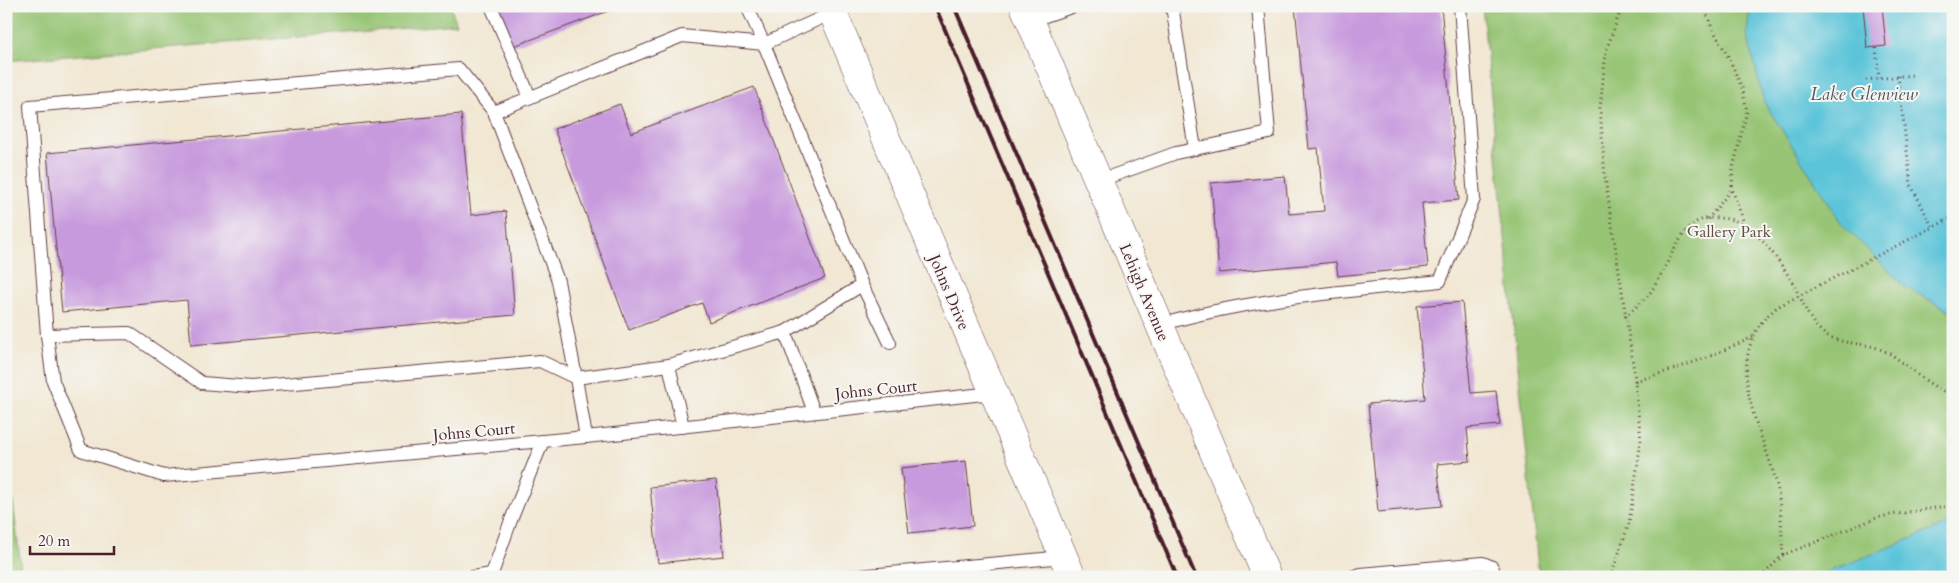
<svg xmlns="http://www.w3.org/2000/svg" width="1959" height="583" font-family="Cardo,serif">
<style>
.green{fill:#97c574;stroke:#707250}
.water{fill:#5cc4d9;stroke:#537282}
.building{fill:#c79add}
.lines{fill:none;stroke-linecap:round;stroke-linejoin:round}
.lane-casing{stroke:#633d44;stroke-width:14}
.secondary-casing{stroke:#633d44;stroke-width:29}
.path{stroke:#633d44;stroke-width:3;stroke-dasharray:1 4;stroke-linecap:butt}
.lane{stroke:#fff;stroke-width:12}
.secondary{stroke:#fff;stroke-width:28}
.rail{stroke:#4a1f2b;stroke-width:4}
.labels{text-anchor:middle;stroke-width:4;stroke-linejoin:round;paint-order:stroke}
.park-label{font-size:16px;fill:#615141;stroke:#f6f6f2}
.street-label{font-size:16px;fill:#4a1f2b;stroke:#f6f6f2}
.water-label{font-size:18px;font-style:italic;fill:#505968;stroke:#f6f6f2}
</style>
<rect width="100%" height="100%" fill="#f6f6f2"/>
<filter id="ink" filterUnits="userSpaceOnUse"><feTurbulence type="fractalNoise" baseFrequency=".02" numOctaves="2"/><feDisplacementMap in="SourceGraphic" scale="10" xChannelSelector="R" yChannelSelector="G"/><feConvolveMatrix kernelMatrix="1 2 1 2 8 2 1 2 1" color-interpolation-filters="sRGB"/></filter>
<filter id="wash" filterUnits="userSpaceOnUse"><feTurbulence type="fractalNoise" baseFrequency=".0096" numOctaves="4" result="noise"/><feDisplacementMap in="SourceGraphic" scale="20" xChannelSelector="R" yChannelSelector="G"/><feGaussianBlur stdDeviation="1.12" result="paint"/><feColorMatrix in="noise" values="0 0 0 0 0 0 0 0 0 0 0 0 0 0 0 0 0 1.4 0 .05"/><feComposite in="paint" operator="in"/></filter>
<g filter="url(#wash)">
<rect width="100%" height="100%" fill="#f1e7d2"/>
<g class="green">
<path d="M6 6H450L457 24 6 61Z"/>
<path d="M1482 6H1953V577H1539Z"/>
<path d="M6 443 22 577H6Z"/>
</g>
<g class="water">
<path d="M1750 6H1953V313L1904 286 1842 224 1764 102 1747 34Z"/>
<path d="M1953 522V577H1815Z"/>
</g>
<g id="blocks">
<g class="building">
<path d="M495 6H622L511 47Z"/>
<path d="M1295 6H1441L1459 200 1422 203 1428 267 1338 276 1336 262 1219 273 1211 183 1285 176 1289 214 1324 211 1318 148 1309 149Z"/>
<path d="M1863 6H1882L1886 46 1867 48Z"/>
<path d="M754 87 825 278 709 322 702 303 629 330 554 129 620 104 631 133Z"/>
<path d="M461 114 471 215 506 211 515 315 191 345 187 300 62 312 47 153Z"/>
<path d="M1462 302 1471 393 1496 391 1500 425 1467 428 1470 461 1437 464 1442 506 1378 512 1368 404 1425 399 1417 306Z"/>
<path d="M966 461 973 526 909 533 901 468Z"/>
<path d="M716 480 724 556 658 563 650 487Z"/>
<path d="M975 571 976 577H927V575Z"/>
</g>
</g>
</g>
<g filter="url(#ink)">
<use href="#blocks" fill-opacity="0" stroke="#633d44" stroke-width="1"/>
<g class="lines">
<g class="lane-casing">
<g id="lane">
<path d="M491 6 530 97"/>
<path d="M747 6 764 44"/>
<path d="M1172 6 1195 149"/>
<path d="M1030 21 1074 6"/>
<path d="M459 69 494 112 558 281 576 378 540 361 251 387 202 383 129 333 47 335 30 106Z"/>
<path d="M494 112 682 36 764 44"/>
<path d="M1098 181 1176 153 1269 133 1258 6"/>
<path d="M862 285 890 343"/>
<path d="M1160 325C1250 298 1346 292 1440 281L1474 199 1460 6"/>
<path d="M47 335 53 381 81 450 164 476 586 437 993 393"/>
<path d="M814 412 785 332 862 285 764 44 832 13"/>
<path d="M683 427 669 365 785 332"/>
<path d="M586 437 576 378 669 365"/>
<path d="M472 577 492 574"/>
<path d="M494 577 492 574 511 520 543 441"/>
<path d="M847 577 1064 557"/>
<path d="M1352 577 1361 574 1483 563 1492 567 1496 577"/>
</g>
</g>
<g class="secondary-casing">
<g id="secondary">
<path d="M830 6 1072 577"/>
<path d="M1024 6 1267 577"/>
</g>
</g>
<g class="path">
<path d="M69 6H107"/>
<path d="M1704 6 1712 28 1730 60 1742 88 1747 111 1733 168 1732 189"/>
<path d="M1876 48 1879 78"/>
<path d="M1898 76 1911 185 1933 228"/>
<path d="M1866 80 1912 75"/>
<path d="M1708 219 1732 189 1745 226"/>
<path d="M1625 317C1634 308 1645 300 1652 290 1666 271 1679 227 1701 220 1712 216 1728 218 1739 222 1758 229 1788 272 1797 291 1804 304 1808 319 1820 330 1836 346 1860 341 1880 349 1894 354 1903 364 1914 372 1926 382 1940 389 1953 397"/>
<path d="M1635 381C1678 369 1713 356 1753 337"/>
<path d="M1783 555C1781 530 1782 502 1775 478 1761 428 1727 373 1761 323 1765 317 1772 312 1777 307L1953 217"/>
<path d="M1611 577 1629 523 1641 441 1634 371 1605 178 1600 108 1606 51 1622 6"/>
<path d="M1761 577 1783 555 1879 517 1953 505"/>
</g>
<use href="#lane" class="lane"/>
<use href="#secondary" class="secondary"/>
<g class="rail">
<path d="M935 6 1177 577"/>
<path d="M954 6 1196 577"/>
</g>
</g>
</g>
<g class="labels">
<g class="park-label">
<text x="1729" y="237">Gallery Park</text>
</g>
<g class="street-label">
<text transform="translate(950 292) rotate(67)" y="6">Johns Drive</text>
<text transform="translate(1145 292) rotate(67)" y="6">Lehigh Avenue</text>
<text transform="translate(876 389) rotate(-6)" y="6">Johns Court</text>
<text transform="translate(474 431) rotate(-5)" y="6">Johns Court</text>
</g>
<g class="water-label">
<text x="1864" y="100">Lake Glenview</text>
</g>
</g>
<rect width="1959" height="583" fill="none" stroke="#f6f6f2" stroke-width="25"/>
<path d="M30 546v8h84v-8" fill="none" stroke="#4a1f2b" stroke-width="2.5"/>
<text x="38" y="546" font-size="15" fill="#4a1f2b" stroke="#f6f6f2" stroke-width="4" paint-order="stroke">20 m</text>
</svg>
